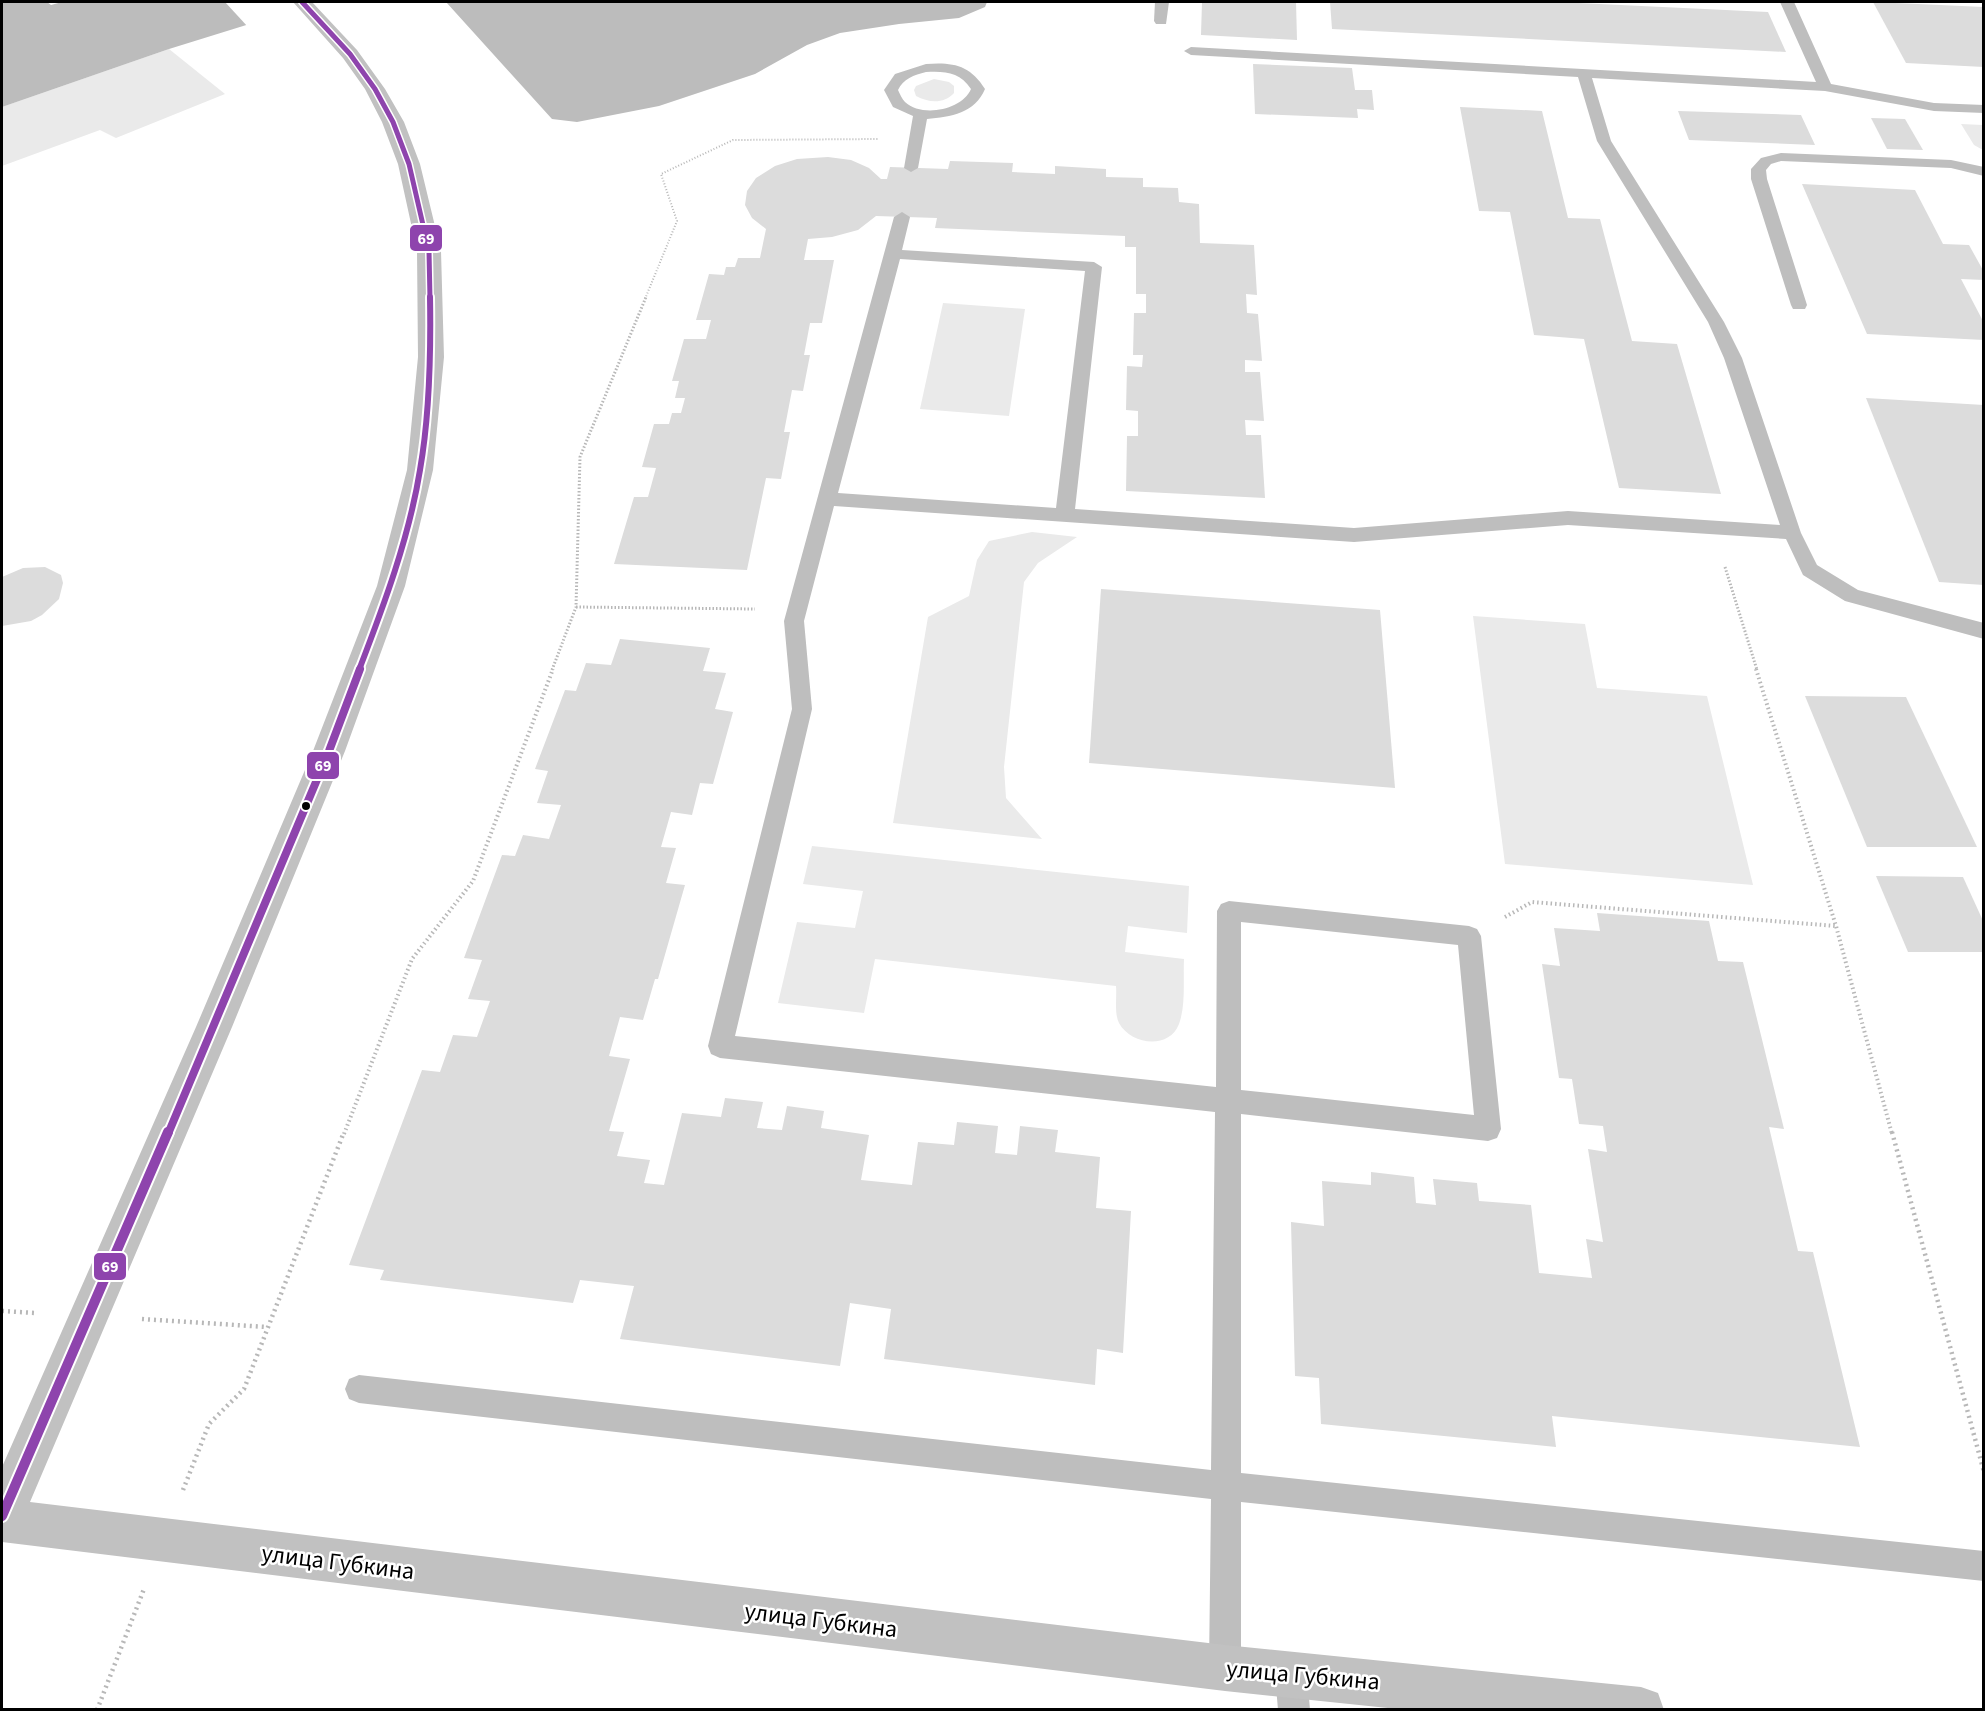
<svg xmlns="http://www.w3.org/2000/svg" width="1985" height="1711" font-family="'Source Sans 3',sans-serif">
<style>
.green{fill:#eaeaea}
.water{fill:#bcbcbc}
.pier{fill:#fff}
.building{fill:#dcdcdc}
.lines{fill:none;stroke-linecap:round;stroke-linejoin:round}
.path-far3{stroke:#b8b8b8;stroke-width:2;stroke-dasharray:1 2;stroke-linecap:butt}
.path-far2{stroke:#b8b8b8;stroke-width:3;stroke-dasharray:1.5 2;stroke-linecap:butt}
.path-far1{stroke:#b8b8b8;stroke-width:4;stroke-dasharray:1.5 3;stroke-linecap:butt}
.path{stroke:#b8b8b8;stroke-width:4.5;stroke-dasharray:2 4;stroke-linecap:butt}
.lane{fill:#bebebe;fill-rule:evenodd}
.secondary{fill:#c1c1c1;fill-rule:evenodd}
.bus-1-far3-casing{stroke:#fff;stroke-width:8}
.bus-1-far2-casing{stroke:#fff;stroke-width:10}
.bus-1-far1-casing{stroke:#fff;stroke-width:12}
.bus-1-casing{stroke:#fff;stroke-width:14}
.bus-1-far3{stroke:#8e44ad;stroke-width:5}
.bus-1-far2{stroke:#8e44ad;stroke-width:6}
.bus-1-far1{stroke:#8e44ad;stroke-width:8}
.bus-1{stroke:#8e44ad;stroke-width:10}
.bus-dot{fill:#000;stroke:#fff;stroke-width:2}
.labels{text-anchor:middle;stroke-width:5;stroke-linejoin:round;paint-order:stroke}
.near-street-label{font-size:24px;fill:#000;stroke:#fff}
.line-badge{stroke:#fff;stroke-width:2}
.badge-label{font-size:16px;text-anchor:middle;font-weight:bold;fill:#fff}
</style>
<rect width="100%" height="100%" fill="#fff"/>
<g class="green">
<path d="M169 49 225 94 116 138 100 130 2 166V107Z"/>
<path d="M934 79 949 82 954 86V93C944 104 929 103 916 96L914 90 916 86Z"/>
<path d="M1961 124 1983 125V150L1974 145Z"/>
<path d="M943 303 1025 309 1009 416 920 409Z"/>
<path d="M1032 532 1077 537 1038 563 1024 582 1004 767 1006 798 1042 839 893 823 928 617 969 596 977 560 989 541Z"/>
<path d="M1473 616 1585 624 1597 688 1707 696 1753 885 1505 864Z"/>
<path d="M812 846 1189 886 1187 933 1128 926 1125 952 1184 959C1183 979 1186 1005 1179 1024 1169 1050 1131 1045 1119 1023 1114 1013 1117 997 1116 986L875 959 864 1013 778 1003 797 922 855 928 863 891 803 884Z"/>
</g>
<g class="water">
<path d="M2 2H47L51 5 62 2H321L169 49 2 107Z"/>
<path d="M446 2H987L985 7 959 18 899 24 840 33 807 45 755 74 659 106 577 122 552 119Z"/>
</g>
<path class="pier" d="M225 2H324L322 4 248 27Z"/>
<g class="building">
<path d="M1202 2H1296L1297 40 1201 35Z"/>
<path d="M1330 2H1557L1768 12 1786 52 1332 29Z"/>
<path d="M1873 2 1984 7V67L1906 63Z"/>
<path d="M1253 64 1352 68 1355 90H1372L1374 110 1357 109 1358 118 1255 114Z"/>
<path d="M1460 107 1542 111 1568 218 1600 219 1632 341 1677 344 1721 494 1619 488 1584 339 1534 335 1510 212 1479 211Z"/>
<path d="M1678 111 1801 115 1815 145 1689 140Z"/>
<path d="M1871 118 1905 119 1923 150 1887 149Z"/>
<path d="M828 157 851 160 869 168 881 179H887L890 167 948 169 950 161 1013 163 1012 172 1055 174V166L1106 169V177L1143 178V187L1178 188 1179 202 1199 204 1200 243 1254 245 1257 295 1246 294 1247 313 1258 314 1262 361 1245 360V372H1260L1264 421 1245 420 1246 435H1261L1265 498 1126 491 1127 436H1138V411L1126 410 1127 366 1142 367 1143 355H1133L1134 313H1146V294H1136V247H1125V236L935 228 937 218 876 216 858 230 832 237 808 239 804 260H834L822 323H810L804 355H810L803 391 792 390 784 432H790L781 479 766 478 747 570 614 564 634 497H648L656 468 642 467 654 424H669L672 413H681L685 398H675L679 381H672L684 339H706L711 320H696L709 274 724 275 726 267H735L738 258H760L766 229 752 218 745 205 747 191 756 178 775 166 797 159Z"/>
<path d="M1802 184 1915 190 1943 244 1969 245 1984 272V280L1961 279 1984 323V340L1867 334Z"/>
<path d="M1866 398 1984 405V585L1939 582Z"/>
<path d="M45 567 61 575 63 583 59 599 42 615 31 621 2 626V577L23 568Z"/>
<path d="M1101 589 1380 610 1395 788 1089 763Z"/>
<path d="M620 639 710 648 703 671 726 673 715 709 733 712 713 784 700 783 692 815 671 812 661 847 676 848 666 883 685 885 658 979H655L643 1020 620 1017 609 1056 630 1059 609 1131 624 1132 617 1156 650 1160 644 1183 664 1185 682 1113 721 1117 725 1098 763 1102 757 1128 782 1130 787 1106 824 1111 821 1128 869 1135 861 1180 912 1185 918 1142 954 1145 957 1122 998 1126 995 1153 1017 1155 1020 1126 1058 1130 1055 1152 1100 1157 1096 1208 1131 1211 1123 1353 1097 1349 1095 1385 884 1359 891 1309 850 1303 840 1366 620 1339 634 1286 580 1280 573 1303 380 1280 384 1270 349 1265 422 1070 440 1072 453 1035 477 1037 490 1001 468 999 482 960 464 958 502 855 515 856 523 835 549 839 561 805 537 803 548 771 535 769 565 690 576 691 586 663 611 665Z"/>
<path d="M1805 696 1906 697 1977 847H1867Z"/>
<path d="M1876 876 1963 877 1984 923V952H1908Z"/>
<path d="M1597 913 1709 921 1718 961 1743 962 1784 1129 1769 1127 1798 1251 1813 1252 1860 1447 1552 1416 1556 1447 1321 1424 1319 1378 1295 1376 1291 1222 1324 1226 1322 1181 1371 1185V1172L1414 1177 1416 1203 1436 1205 1433 1179 1477 1183 1479 1201 1531 1205 1539 1273 1592 1278 1586 1239 1603 1242 1588 1149 1607 1152 1603 1126 1579 1124 1572 1079 1559 1078 1542 964 1560 966 1554 928 1600 931Z"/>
</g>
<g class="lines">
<path class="path-far3" d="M645 299 677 221 661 174 733 140 879 139"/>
<g class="path-far2">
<path d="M1725 567 1757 670"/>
<path d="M576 607 755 609"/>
<path d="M552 670 576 607 580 457 646 297"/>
</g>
<g class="path-far1">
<path d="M1756 669 1836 926 1892 1134"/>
<path d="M1505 917 1532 902 1836 926"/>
<path d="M344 1134 412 959 473 881 553 669"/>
</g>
<g class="path">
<path d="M1892 1132 1984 1472"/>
<path d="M2 1311 36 1313"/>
<path d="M142 1319 267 1327"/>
<path d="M183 1490 209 1424 244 1389 344 1132"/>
<path d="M97 1710 144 1589"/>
</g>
<g class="lane">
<path d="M1155 2H1169L1166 24H1156L1154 21Z"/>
<path d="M1780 2H1794L1831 84 1934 103 1984 105V113L1934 111 1825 91 1592 78 1611 141 1724 322 1742 358 1801 533 1817 565 1858 590 1984 623V639L1845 601 1803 575 1786 539 1568 525 1354 542 834 506 804 621 812 709 735 1036 1216 1087 1217 911 1221 904 1229 901 1469 926 1477 929 1481 936 1501 1129 1497 1138 1488 1141 1241 1114V1473L1984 1551V1581L1241 1502V1668L1236 1679 1225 1684 1214 1679 1209 1668 1211 1499 359 1403 349 1399 345 1389 349 1379 359 1375 1211 1470 1215 1112 720 1058 711 1054 708 1046 792 709 784 621 894 217 902 212 910 217 902 250 1094 262 1102 267 1075 509 1354 528 1568 511 1780 525 1724 358 1708 322 1597 141 1578 77 1191 55 1184 51 1191 47 1816 82ZM900 259 1085 271 1056 508 838 493ZM1241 922 1458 945 1474 1115 1241 1090Z"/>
<path d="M926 64C953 62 970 65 985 89 975 113 951 117 927 119L918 168 911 172 904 168 913 116 893 107 884 90 895 74ZM926 72C945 71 960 72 971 89 962 110 922 118 905 102 902 99 900 94 898 90 903 79 914 75 926 72Z"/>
<path d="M1781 153 1951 160 1984 167V176L1951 168 1781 161 1771 164 1766 170 1767 179 1807 305 1805 309H1793L1791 305 1751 179V169L1761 158Z"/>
<path d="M1291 1658 1302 1663 1307 1674 1310 1710H1278L1275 1674 1280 1663Z"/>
</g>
<path class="secondary" d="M293 2H312L357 50 385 89 404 122 420 164 441 251 444 357 433 470 405 586 345 751 232 1027 30 1502 1225 1645 1641 1687 1658 1693 1664 1710H1407L1225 1691 2 1542V1467L196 1027 313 751 377 586 407 470 418 357 417 251 398 164 382 122 365 89 343 58Z"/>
<g class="bus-1-far3-casing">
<path id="bus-1-far3" d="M302 2 350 54 375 89 393 122 409 164 429 251 430 299"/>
</g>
<g class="bus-1-far2-casing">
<path id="bus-1-far2" d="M359 670C384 605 409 538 420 470 430 413 431 354 430 297"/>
</g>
<g class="bus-1-far1-casing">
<path id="bus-1-far1" d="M168 1134 329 751 360 669"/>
</g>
<g class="bus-1-casing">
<path id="bus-1" d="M2 1516 168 1132"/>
</g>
<use href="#bus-1-far3" class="bus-1-far3"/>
<use href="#bus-1-far2" class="bus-1-far2"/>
<use href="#bus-1-far1" class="bus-1-far1"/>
<use href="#bus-1" class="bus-1"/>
</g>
<circle class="bus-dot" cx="306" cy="806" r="5"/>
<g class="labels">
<g class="near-street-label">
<text transform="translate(338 1562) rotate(7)" y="8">улица Губкина</text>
<text transform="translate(821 1620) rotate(7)" y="8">улица Губкина</text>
<text transform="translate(1303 1675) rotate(5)" y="8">улица Губкина</text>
</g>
</g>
<g class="line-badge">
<rect x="409" y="224" width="34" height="28" rx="6" fill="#8e44ad"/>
<rect x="306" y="751" width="34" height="29" rx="6" fill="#8e44ad"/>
<rect x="93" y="1252" width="34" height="29" rx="6" fill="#8e44ad"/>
</g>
<g class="badge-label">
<text x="426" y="244">69</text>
<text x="323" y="771">69</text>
<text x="110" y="1272">69</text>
</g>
<rect width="1985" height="1711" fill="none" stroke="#000000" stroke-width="6"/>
</svg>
